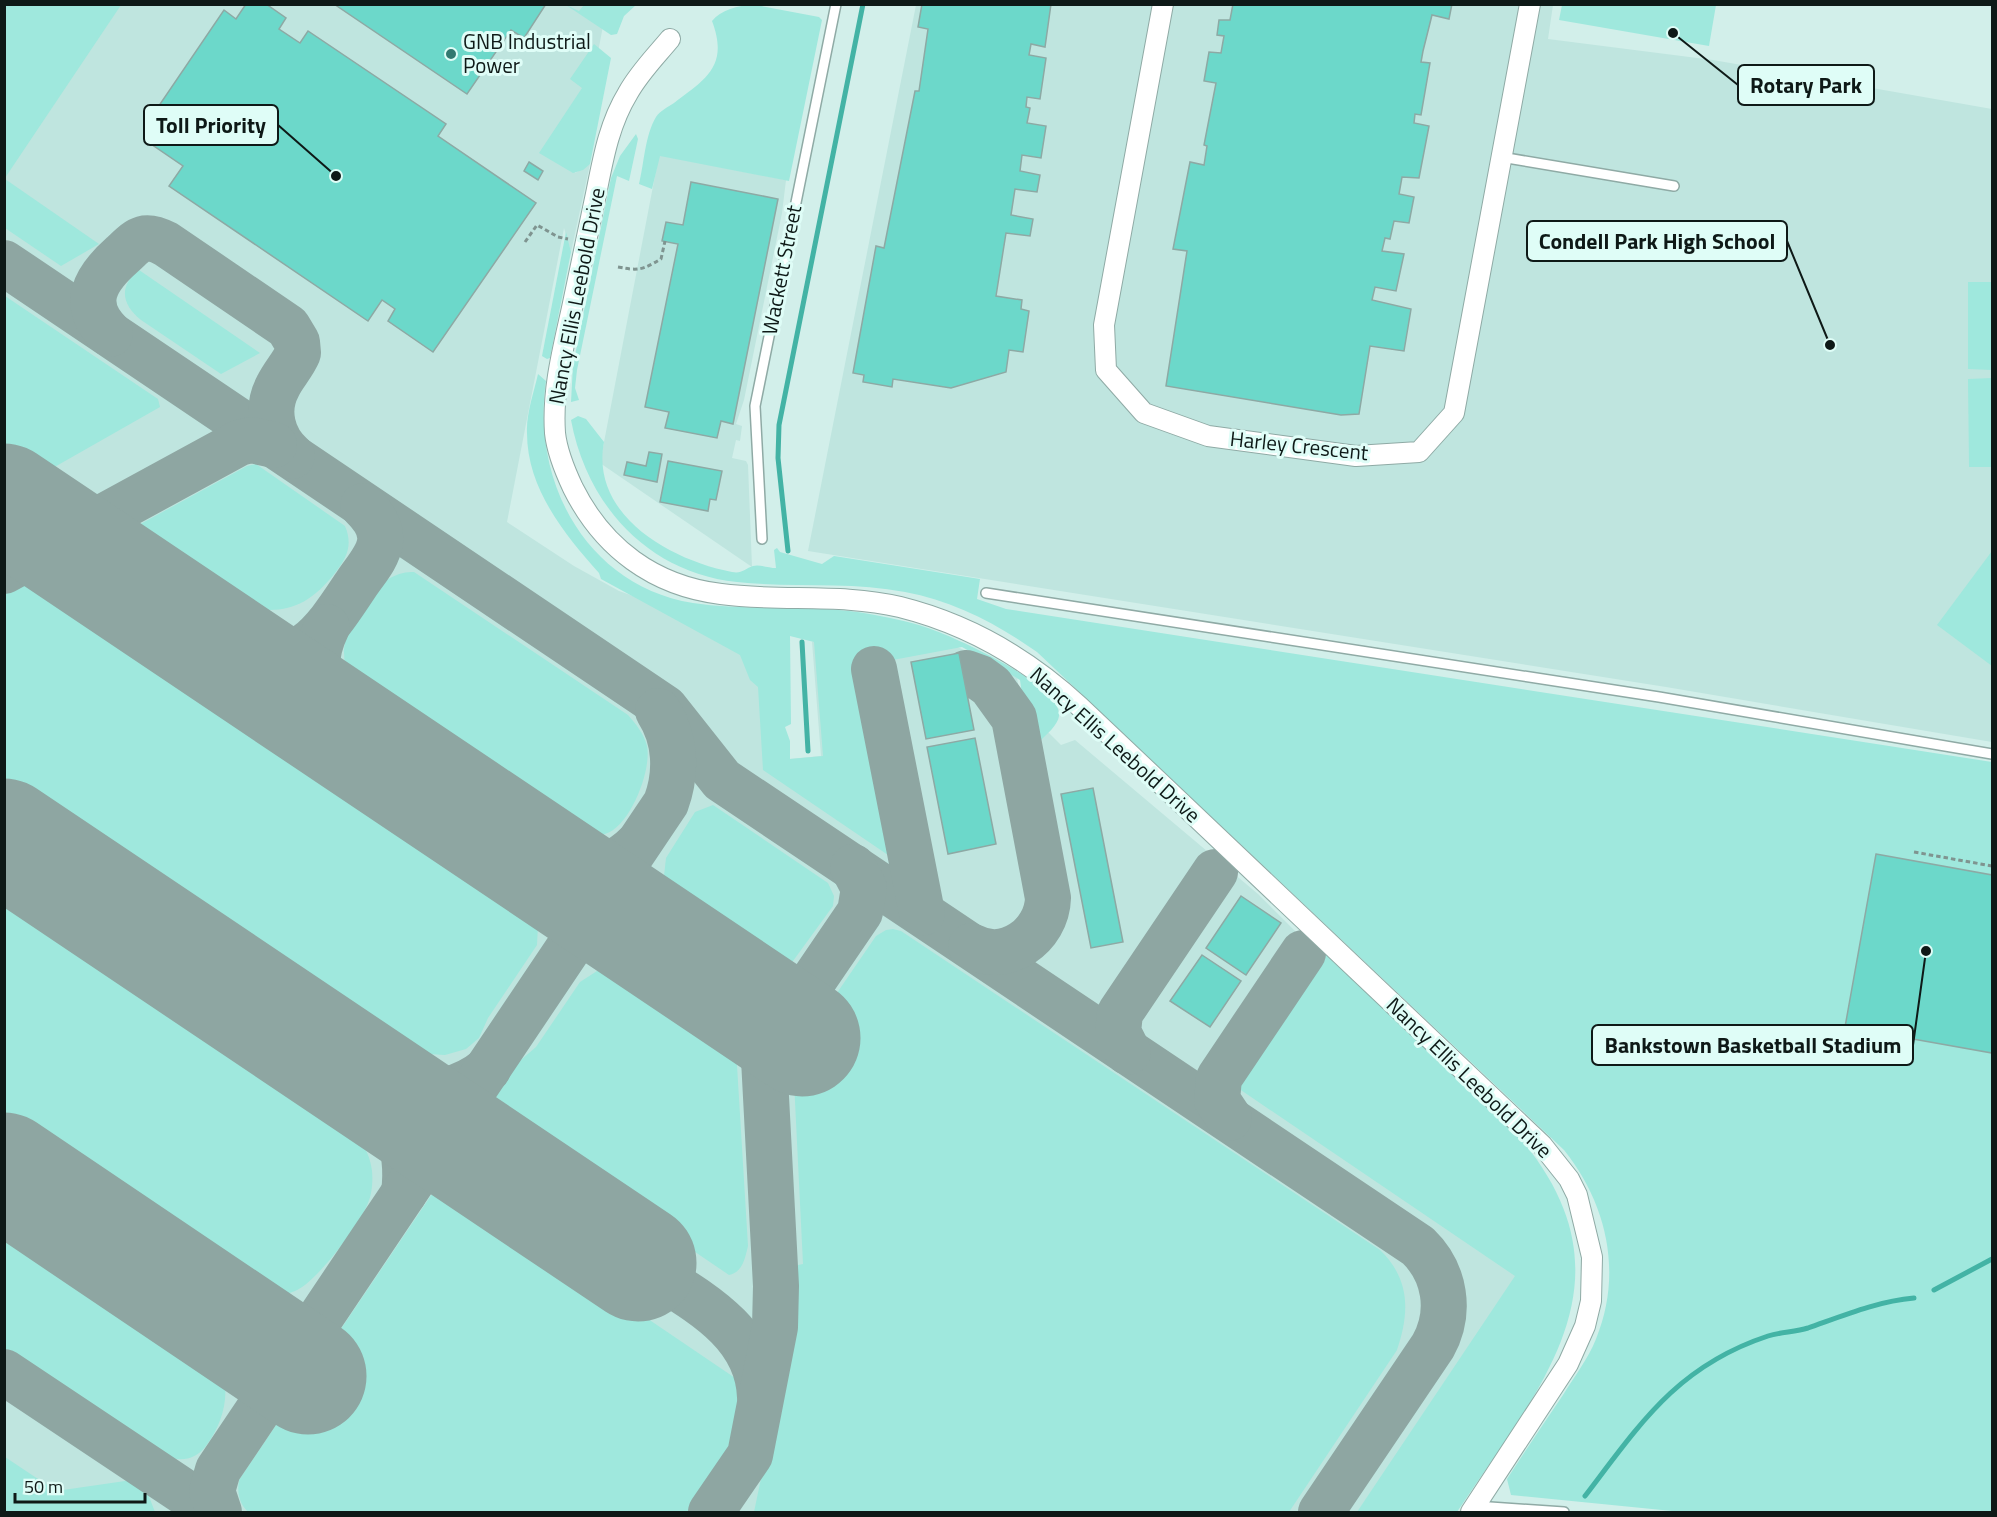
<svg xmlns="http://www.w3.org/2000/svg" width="1997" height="1517" font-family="'Titillium Web',sans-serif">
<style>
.built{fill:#bfe5df}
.green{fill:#9fe8dd;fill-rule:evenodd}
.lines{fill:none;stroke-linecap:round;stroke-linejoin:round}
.stream{stroke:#43b3a5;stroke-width:5}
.taxiway{stroke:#8ea6a2;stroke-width:46}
.runway{stroke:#8ea6a2;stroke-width:117}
.building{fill:#6cd8ca;stroke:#8da9a4;stroke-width:1.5}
.service-casing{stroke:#8faaa5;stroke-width:12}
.minor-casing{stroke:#8faaa5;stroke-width:22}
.path{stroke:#7f9490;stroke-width:3;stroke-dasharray:4.5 3;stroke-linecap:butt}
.service{stroke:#fff;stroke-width:9}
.minor{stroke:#fff;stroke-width:20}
.poi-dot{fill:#327970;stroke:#dffdf7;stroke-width:2}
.labels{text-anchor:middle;stroke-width:6;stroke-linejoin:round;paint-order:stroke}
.poi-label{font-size:21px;fill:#0e1917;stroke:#dffdf7;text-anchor:start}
.street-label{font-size:21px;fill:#0e1917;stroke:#dffdf7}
.leader{fill:none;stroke:#0e1917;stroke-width:2}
.callout-dot{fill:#0e1917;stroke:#dffdf7;stroke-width:2}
.callout{fill:#dffdf7;stroke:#0e1917;stroke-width:2}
.callout-label{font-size:22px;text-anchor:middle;font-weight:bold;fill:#0e1917}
</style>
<rect width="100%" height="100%" fill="#d2efea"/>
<g class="built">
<path d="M5 5H607L575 173 590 164 571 252 564 228 507 522 574 566 619 591 653 603 788 635 783 727 789 759 821 756 812 642 869 624 948 643 978 656 1017 678 1019 690 1050 717 1046 730 1061 745 1075 740 1258 894 1319 955 1523 1274 1410 1512H5Z"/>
<path d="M916 5H1553L1548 39 1713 60 1992 109V742L1666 687 808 551Z"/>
<path d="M659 155 786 180 782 213 744 400 736 424 742 426 740 441 736 440 732 458 746 461 748 465 752 567 600 463Z"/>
</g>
<g class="green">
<path d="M5 4 121 5 5 178 4 5Z"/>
<path d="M566 5 579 11 584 5H636L624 16 617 34 611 35Z"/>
<path d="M756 5 819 17 822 20 789 181 660 156 652 189 639 184C644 164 645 135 656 117 660 111 668 107 674 103 706 79 729 66 712 21 721 9 742 4 756 5Z"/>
<path d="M1562 5V4L1716 5 1709 46 1559 20Z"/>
<path d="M594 44 611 58 590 164 583 170 573 173 539 153 582 88 570 79Z"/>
<path d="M636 134 638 139 629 181 617 176 577 370 575 388 579 400 571 402 573 365 611 178 620 156Z"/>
<path d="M5 179 99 244 61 266 5 228Z"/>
<path d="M566 232 571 252 550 358 547 359 542 356Z"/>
<path d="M139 270 260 353 221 374 141 320C122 305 118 286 139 270Z"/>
<path d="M1968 282H1992V370L1968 369Z"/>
<path d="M5 296 158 399 160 407 44 473 5 447Z"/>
<path d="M538 374 546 381C531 482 587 586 693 603 754 612 815 603 875 615 895 619 917 623 936 631 961 640 1063 687 1059 716 1058 725 1046 735 1040 741L1027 730 1020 680 962 647 866 665 901 851 888 855 763 770 758 687 750 680 740 655 601 579 599 573C564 534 527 488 527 433 526 414 534 392 538 374ZM790 636 814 642 823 756 790 759V741L785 727 791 724Z"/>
<path d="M1992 378V467H1969L1968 379Z"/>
<path d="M578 416 586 419 604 442C590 515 670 560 732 572 742 574 744 569 753 566 759 564 769 568 776 568L774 550 777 548 780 552 822 564 834 556 980 579 977 599 1006 609 1992 762V1512H1682L1511 1495 1507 1479C1525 1451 1544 1423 1563 1395 1574 1377 1588 1359 1596 1339 1623 1273 1607 1204 1564 1150L1037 652C997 624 954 601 905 592 850 581 793 588 737 582 649 573 587 506 571 420Z"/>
<path d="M256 464 345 526C353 545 347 558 335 573 307 608 283 616 238 606L131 534 135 527 247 466Z"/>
<path d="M1992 551V666L1937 625Z"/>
<path d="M414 572 628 715C636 724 644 734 647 746 652 770 630 827 605 834 592 838 580 833 569 827L349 674C329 639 374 569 414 572Z"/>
<path d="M36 575 532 914 538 925 537 945 488 1018 479 1038 466 1049 445 1055 397 1052 5 788V592Z"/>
<path d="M713 805 828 883 834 896 833 906 793 961 779 963 771 959 673 894 664 876 666 858 695 812Z"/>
<path d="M5 885 336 1108C350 1126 370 1147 372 1171 373 1181 372 1194 368 1203 360 1224 316 1283 295 1291 277 1299 255 1297 237 1289L5 1135Z"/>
<path d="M893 929 901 931 1380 1250C1410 1279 1410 1312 1397 1350L1289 1512H754L798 1301V1265L803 1264 794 1081 801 1084 847 1021 828 1006 876 936 886 930Z"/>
<path d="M1317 946 1515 1132C1642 1277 1542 1384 1457 1512H1357L1515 1276 1232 1084 1231 1072Z"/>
<path d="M613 970 624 975 736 1049 748 1246C745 1258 743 1272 729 1275L492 1114 491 1101 515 1065 536 1047 580 982 597 971Z"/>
<path d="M446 1182 744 1384 746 1413 741 1438 692 1512H248C239 1503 237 1493 239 1480L436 1188Z"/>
<path d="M4 1207C58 1242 111 1277 163 1314 179 1326 201 1337 213 1354 234 1383 226 1419 206 1446 195 1460 181 1462 165 1456L5 1350Z"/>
<path d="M5 1457 56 1491 132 1480 148 1494 155 1512H5Z"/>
</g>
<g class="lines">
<g class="stream">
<path d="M788 551 778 458 779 425 863 4"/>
<path d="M802 642 808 751"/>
<path d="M1934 1290 1992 1259"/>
<path d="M1585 1496C1640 1424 1677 1366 1768 1336 1781 1332 1795 1332 1808 1328 1842 1316 1878 1301 1914 1298"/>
</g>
<g class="taxiway">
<path d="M4 263 665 708 722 780 1418 1246C1445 1272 1452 1312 1433 1346L1321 1512"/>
<path d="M110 334C79 304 96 278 122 255 138 240 143 232 166 244L288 327 297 342 298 353C293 365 283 375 278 386 265 410 272 439 292 456"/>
<path d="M4 501C32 519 59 540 93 522"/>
<path d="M4 571 239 443 251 440 274 445"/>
<path d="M129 586 235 653C298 675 325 631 355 586 363 573 378 558 380 542 382 528 372 515 363 506"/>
<path d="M327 627C310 662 315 697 341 725 392 761 442 796 493 830 514 843 536 863 561 868 590 874 617 865 637 845"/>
<path d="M874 669 922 913"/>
<path d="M966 673 980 678 991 686 1014 718 1048 898C1047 936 1006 965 971 946"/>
<path d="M4 837 6 838"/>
<path d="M236 992C267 1012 298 1032 329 1053 351 1067 375 1087 401 1092 431 1098 465 1088 488 1069"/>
<path d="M1128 1052 1118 1032 1120 1013 1215 872"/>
<path d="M355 1075C393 1101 410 1147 404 1193"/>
<path d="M1229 1118 1217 1100 1219 1078 1303 953"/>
<path d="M638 1263C689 1297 758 1327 760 1397"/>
<path d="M4 1372 214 1512"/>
<path d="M219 1512 212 1491 218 1470 666 803C677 773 676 739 658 711"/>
<path d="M711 1512 750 1455 775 1327 776 1286 764 1059 768 1047 860 912 864 888 853 867"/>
</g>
<g class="runway">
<path d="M4 502 802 1038"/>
<path d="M4 837 638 1263"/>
<path d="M4 1171 308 1376"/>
</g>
</g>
<g class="building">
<path d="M246 4H266L286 18 279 29 300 43 308 31 446 124 438 136 536 203 433 352 388 321 395 309 382 300 368 321 169 186 183 166 151 144 167 121 154 113 224 10 236 19Z"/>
<path d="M334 4H546L524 38 511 30 467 94Z"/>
<path d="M922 4H1051L1045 47 1031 44 1029 55 1046 58 1040 99 1027 97 1026 107 1030 108 1027 123 1046 126 1041 158 1022 155 1020 171 1040 175 1037 192 1015 189 1011 215 1033 219 1030 236 1006 233 996 296 1022 300 1021 309 1029 311 1023 352 1009 350 1006 372 951 388 893 379 892 387 863 382 864 375 853 373 876 246 884 248 915 91H919L928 29 918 27Z"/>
<path d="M1233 4H1452L1449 19 1432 15 1423 51 1421 62 1430 63 1421 115 1415 114 1414 123 1429 126 1419 178 1402 177 1399 194 1414 197 1409 223 1394 221 1390 239 1385 238 1382 251 1404 254 1396 291 1375 287 1372 300 1411 309 1404 351 1370 346 1359 414 1341 415 1166 386 1187 251 1173 249 1190 162 1204 165 1207 146 1204 145 1216 83 1204 81 1209 52 1221 53 1224 36 1217 35 1219 20H1230Z"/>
<path d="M529 162 543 171 538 180 524 171Z"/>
<path d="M691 182 778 199 733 424 721 421 717 438 665 428 669 412 645 407 678 244 662 241 666 222 683 225Z"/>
<path d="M649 452 662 454 657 482 624 475 627 462 646 466Z"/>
<path d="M668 461 722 471 716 500 710 499 708 511 660 502Z"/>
<path d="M959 653 974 730 926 739 911 662Z"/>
<path d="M975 738 996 844 948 854 927 747Z"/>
<path d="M1093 788 1123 942 1091 948 1061 794Z"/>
<path d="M1876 854 1992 875V1053L1845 1027Z"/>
<path d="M1241 896 1281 923 1246 975 1206 948Z"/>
<path d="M1202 955 1241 981 1210 1027 1170 1001Z"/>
</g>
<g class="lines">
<g class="service-casing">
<g id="service">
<path d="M1501 157 1674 186"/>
<path d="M762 539 755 406 836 4"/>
<path d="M986 593 1659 697 1992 754"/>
<path d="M1476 1506 1564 1512"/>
</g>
</g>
<g class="minor-casing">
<g id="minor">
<path d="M1163 4 1104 325 1106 370 1144 413 1208 436 1356 456 1419 452 1454 413 1530 4"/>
<path d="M670 39C655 57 639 73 628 93 609 124 603 159 596 194 588 232 580 270 572 308 563 349 552 390 555 433 557 452 565 471 573 488 603 548 654 586 721 594 780 602 842 593 900 607 968 624 1028 659 1079 706L1542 1145 1569 1179 1577 1195 1592 1257 1591 1301 1585 1326 1568 1364 1471 1512"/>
</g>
</g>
<g class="path">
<path d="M525 242 537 225 558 237 568 239"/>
<path d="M618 267C639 271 642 270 661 259L665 241"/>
<path d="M1914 852 1992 866"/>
</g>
<use href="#service" class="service"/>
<use href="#minor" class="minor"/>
</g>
<circle class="poi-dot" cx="451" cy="54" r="6"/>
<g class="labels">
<g class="poi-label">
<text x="463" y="49">GNB Industrial<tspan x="463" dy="24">Power</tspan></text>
</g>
<g class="street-label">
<text transform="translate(782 270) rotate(-79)" y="7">Wackett Street</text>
<text transform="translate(577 296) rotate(-79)" y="7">Nancy Ellis Leebold Drive</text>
<text transform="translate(1299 446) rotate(6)" y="7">Harley Crescent</text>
<text transform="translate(1115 745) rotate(42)" y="7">Nancy Ellis Leebold Drive</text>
<text transform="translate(1469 1078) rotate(44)" y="7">Nancy Ellis Leebold Drive</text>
</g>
</g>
<path class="leader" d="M1673 33L1738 85M336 176L278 125M1830 345L1787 241M1926 951L1913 1045"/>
<g class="callout-dot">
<circle cx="1673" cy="33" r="6"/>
<circle cx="336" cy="176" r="6"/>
<circle cx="1830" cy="345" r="6"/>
<circle cx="1926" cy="951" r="6"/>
</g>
<g class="callout">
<rect x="1738" y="65" width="136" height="40" rx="6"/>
<rect x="144" y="105" width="134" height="40" rx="6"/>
<rect x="1527" y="221" width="260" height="40" rx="6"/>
<rect x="1592" y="1025" width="321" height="40" rx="6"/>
</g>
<g class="callout-label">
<text x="1806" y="93">Rotary Park</text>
<text x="211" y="133">Toll Priority</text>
<text x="1657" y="249">Condell Park High School</text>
<text x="1753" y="1053">Bankstown Basketball Stadium</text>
</g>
<rect width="1997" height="1517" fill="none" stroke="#0e1917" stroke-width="12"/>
<path d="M15 1493v9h130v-9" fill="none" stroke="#0e1917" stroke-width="3"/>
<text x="24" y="1493" font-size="18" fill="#0e1917" stroke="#dffdf7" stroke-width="4.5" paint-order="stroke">50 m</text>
</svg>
